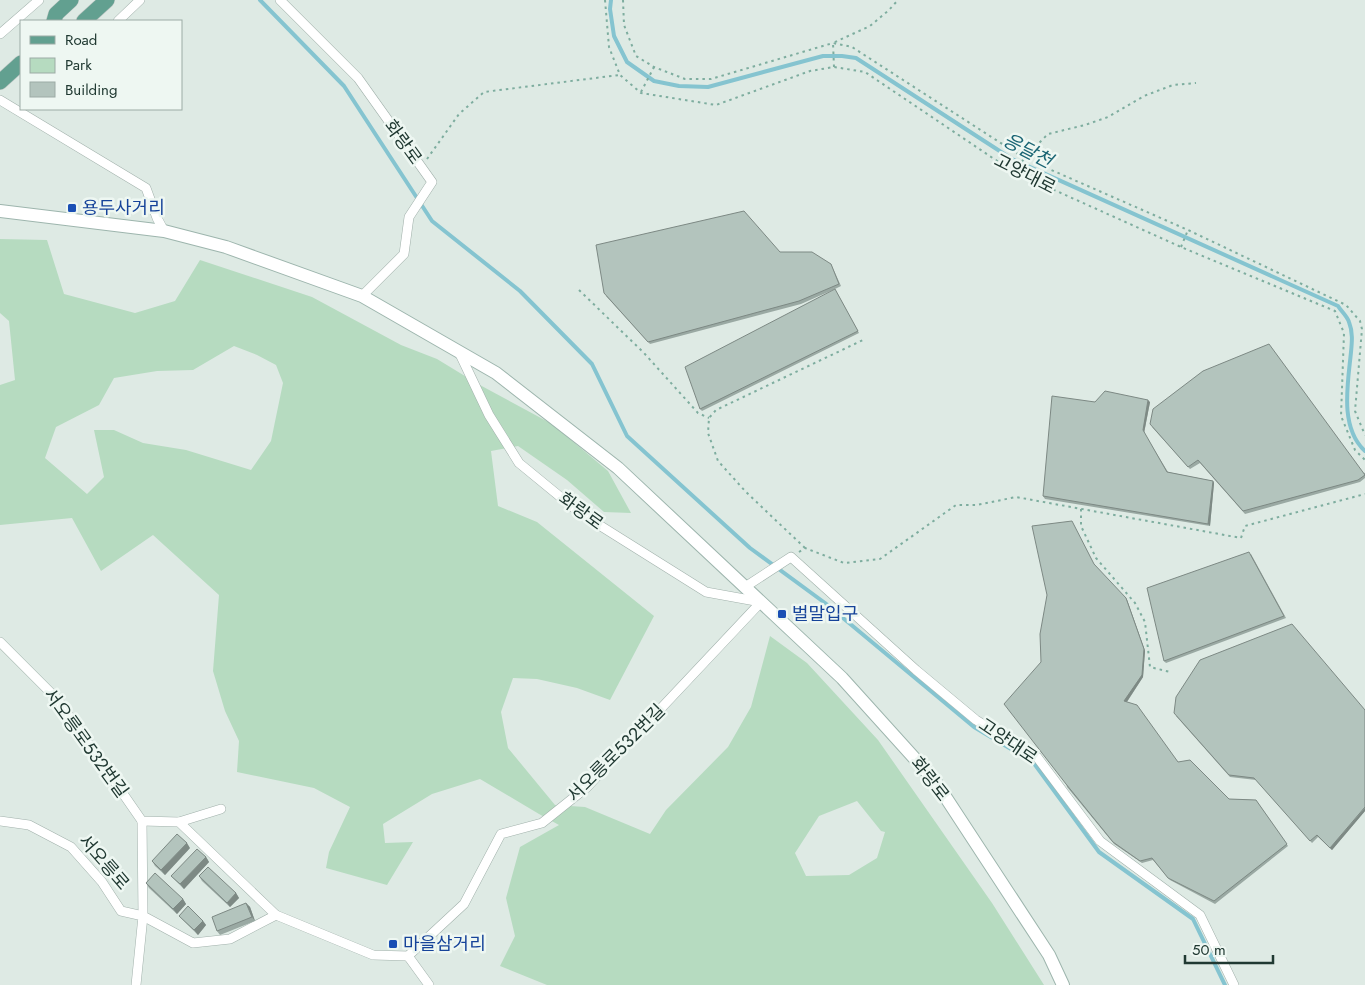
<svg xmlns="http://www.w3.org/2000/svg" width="1365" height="985" font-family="Jost,'Noto Sans KR',sans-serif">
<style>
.green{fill:#b6dbc0;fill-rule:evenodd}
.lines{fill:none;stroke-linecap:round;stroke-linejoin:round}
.stream{stroke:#85c4d0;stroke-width:4}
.minor-casing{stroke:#a1b1ab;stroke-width:10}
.secondary-casing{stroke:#9db5ad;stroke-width:14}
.primary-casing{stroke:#bcc4c2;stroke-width:16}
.path{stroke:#7ead9f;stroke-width:2;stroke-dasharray:2.5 4;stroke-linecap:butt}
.minor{stroke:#fff;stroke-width:9}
.secondary{stroke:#fff;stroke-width:12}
.primary{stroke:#62a090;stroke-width:15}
.wall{fill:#9aa9a3}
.shaded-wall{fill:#7d8984}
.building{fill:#b3c4bd;stroke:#7d8984}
.transit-dot{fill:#1a4fb4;stroke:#eef7f2;stroke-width:2}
.labels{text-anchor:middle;stroke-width:5;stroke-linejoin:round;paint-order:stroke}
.street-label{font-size:18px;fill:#203932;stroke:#eef7f2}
.transit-label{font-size:18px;fill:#164399;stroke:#eef7f2;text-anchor:start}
.water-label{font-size:19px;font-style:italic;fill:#1a6574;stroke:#eef7f2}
</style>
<rect width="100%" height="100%" fill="#deeae4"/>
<path class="green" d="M0 239 47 240 64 294 135 313 175 301 200 260 312 297 401 345 437 359 478 384 552 424 608 471 631 513 604 512 567 480 518 446 491 451 498 506 537 522 654 616 610 700 577 688 537 679 513 678 501 712 508 748 555 805 585 807 650 834 666 810 728 747 751 707 770 636 807 663 878 740 992 903 1044 985H547L500 966 515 936 506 898 520 847 559 825 539 814 480 779 432 794 383 824 385 843 413 842 387 885 326 868 329 852 350 807 314 788 237 772 239 741 225 711 213 671 219 595 153 535 101 571 72 518 0 525V385L15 380 9 321 0 313ZM234 346 257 355 276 365 283 383 271 441 251 470 186 450 143 443 114 430H94L104 477 87 494 45 458 56 427 99 405 114 378 157 371 193 370ZM857 801 881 831 885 832 877 858 849 875 806 876 795 853 819 816Z"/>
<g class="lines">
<g class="stream">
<path d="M260 0 344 86 432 221 520 291 592 364 627 436 750 548 825 603 974 727 1033 762 1099 852 1193 919 1225 985"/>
<path d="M611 0 610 9 614 36 627 62 654 81 679 86 708 87 823 56H842L856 58 1012 159 1338 306C1341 311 1347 316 1349 322 1353 332 1352 342 1351 352 1348 383 1339 427 1365 451"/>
</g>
<g class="minor-casing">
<g id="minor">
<path d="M280 0 358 78 432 182 409 217 404 254 362 296"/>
<path d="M118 21 140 0"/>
<path d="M0 34 39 0"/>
<path d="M0 100 146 188 157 218 164 231"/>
<path d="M459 352 489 415 519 463 580 513 706 592 761 602"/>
<path d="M745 587 791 557 916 670 976 720 1037 757 1100 841 1200 915 1234 985"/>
<path d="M0 642 58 700 142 821 179 822 276 915 373 955 408 956 464 904 501 834 542 823 587 787 761 602"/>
<path d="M0 821 29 825 71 847 102 882 121 911 143 916 136 985"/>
<path d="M142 821 143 916 193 943 230 939 276 915"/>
<path d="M179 822 221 809"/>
<path d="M408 956 429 985"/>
</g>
</g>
<g class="secondary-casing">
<path id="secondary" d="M0 211 164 231 226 247 362 296 496 373 618 468 842 678 935 781 1049 955 1063 985"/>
</g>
<g class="primary-casing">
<g id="primary">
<path d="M54 21 56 14 71 0"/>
<path d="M84 21 107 0"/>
<path d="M0 82 21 63"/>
</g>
</g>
<g class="path">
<path d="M605 0 609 47 620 75 641 93 716 105 810 71 834 67 865 72 1012 171 1181 247 1335 311 1344 333 1341 416 1355 450 1365 460"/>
<path d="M623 0 624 25 636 56 654 67 685 79H711L833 43 852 47 1024 158 1188 230 1346 305 1360 321 1362 329 1355 411 1365 435"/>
<path d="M834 67 833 43 870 26 889 10 898 0"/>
<path d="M641 92 654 67"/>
<path d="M427 159 459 114 484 92 619 75"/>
<path d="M1016 173 1024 158 1048 134 1085 125 1108 117 1144 96 1173 85 1196 83"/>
<path d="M1181 247 1188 230"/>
<path d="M579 290 644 353 698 413 709 418"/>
<path d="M1081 509V526L1096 558 1135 603 1145 622 1150 667 1170 672"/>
<path d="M805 548 746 492 718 461 708 433 709 418 716 410 863 340"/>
<path d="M799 552 805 548 844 563 880 559 956 505H977L1016 497 1241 538 1245 526 1365 494"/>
</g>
<use href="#minor" class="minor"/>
<use href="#secondary" class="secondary"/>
<use href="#primary" class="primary"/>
</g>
<g class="wall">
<path d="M780 252 831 264 841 286 835 289 859 333 702 411 700 409 835 289 801 304 650 344 606 296Z"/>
<path d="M1095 402H1150L1144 433 1168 472 1213 481 1214 483 1210 526 1045 499 1043 496Z"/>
<path d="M1152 427 1365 473V478L1360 482 1245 514 1200 463 1190 469Z"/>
<path d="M1251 554 1286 618 1166 663 1164 661Z"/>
<path d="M1127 600 1145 651 1143 677 1127 702 1178 762 1229 799 1256 800 1288 846 1215 904 1170 880 1153 860 1142 863 1114 844 1067 787 1041 662Z"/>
<path d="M1365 710V811L1332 850 1318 837 1312 843 1256 780 1230 777 1176 716Z"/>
<path d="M190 848 165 875 155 866 152 861Z"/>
<path d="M206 857 209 862 184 889 171 876Z"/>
<path d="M199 876 236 893 239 898 230 907 202 881Z"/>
<path d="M146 883 183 899 186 904 177 914 149 888Z"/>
<path d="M246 903 250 907 255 921 220 935 217 931Z"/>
<path d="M179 916 203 921 206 925 198 935Z"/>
</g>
<g class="shaded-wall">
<path d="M1148 400 1150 402 1144 433 1143 430Z"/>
<path d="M1213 481 1214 483 1210 526 1208 524Z"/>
<path d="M1126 598 1127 600 1145 651 1143 677 1126 703 1124 701Z"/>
<path d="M1365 808V811L1332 850 1330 848Z"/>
<path d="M187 843 190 848 165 875 161 870Z"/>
<path d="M206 857 209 862 184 889 180 884Z"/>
<path d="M236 893 239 898 230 907 227 903Z"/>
<path d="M183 899 186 904 177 914 173 909Z"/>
<path d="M246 903 250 907 255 921 252 917Z"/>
<path d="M203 921 206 925 198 935 194 930Z"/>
</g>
<g class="building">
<path d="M744 211 780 252H812L831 264 839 284 799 301 648 342 604 293 596 245Z"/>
<path d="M835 289 858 331 700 409 685 367Z"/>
<path d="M1269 344 1365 475 1358 480 1243 511 1198 460 1188 467 1150 424 1153 409 1203 371Z"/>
<path d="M1105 391 1148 400 1143 430 1167 472 1213 481 1208 524 1043 496 1052 396 1095 402Z"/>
<path d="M1072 521 1094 564 1126 598 1144 649 1142 675 1124 701 1137 705 1178 762 1190 760 1229 799 1256 800 1287 844 1214 901 1168 878 1152 858 1140 861 1113 842 1066 784 1004 704 1041 662 1040 634 1047 595 1032 526Z"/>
<path d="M1249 552 1284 616 1164 661 1147 588Z"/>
<path d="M1292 624 1365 710V807L1330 848 1317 835 1310 841 1254 778 1229 775 1174 713 1176 697 1200 660Z"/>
<path d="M177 834 187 843 161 870 152 861Z"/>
<path d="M197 849 206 857 180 884 171 876Z"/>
<path d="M208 867 236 893 227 903 199 876Z"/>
<path d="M155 873 183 899 173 909 146 883Z"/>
<path d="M246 903 252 917 217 931 212 917Z"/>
<path d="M188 906 203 921 194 930 179 916Z"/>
</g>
<g class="transit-dot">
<rect x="67" y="203" width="10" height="10" rx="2.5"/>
<rect x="777" y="609" width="10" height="10" rx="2.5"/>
<rect x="388" y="939" width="10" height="10" rx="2.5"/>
</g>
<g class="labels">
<g class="street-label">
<text transform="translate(403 142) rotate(54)" y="6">화랑로</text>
<text transform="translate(1025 174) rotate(27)" y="6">고양대로</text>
<text transform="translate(581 511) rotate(36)" y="6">화랑로</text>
<text transform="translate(1008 741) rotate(34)" y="6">고양대로</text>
<text transform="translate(86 743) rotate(54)" y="6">서오릉로532번길</text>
<text transform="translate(616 753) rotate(-45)" y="6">서오릉로532번길</text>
<text transform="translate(930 779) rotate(52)" y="6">화랑로</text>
<text transform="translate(104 862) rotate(49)" y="6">서오릉로</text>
</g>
<g class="transit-label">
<text x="82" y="214">용두사거리</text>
<text x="792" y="620">벌말입구</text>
<text x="403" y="950">마을삼거리</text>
</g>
<g class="water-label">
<text transform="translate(1028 150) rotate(27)" y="7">응달천</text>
</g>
</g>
<rect x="20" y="20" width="162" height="90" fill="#eef7f2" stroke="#9caba5"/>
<rect x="30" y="36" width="25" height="8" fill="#62a090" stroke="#9caba5"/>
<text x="65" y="45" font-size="15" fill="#203932">Road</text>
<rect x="30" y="58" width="25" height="15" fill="#b6dbc0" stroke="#9caba5"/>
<text x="65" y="70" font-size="15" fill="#203932">Park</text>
<rect x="30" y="82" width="25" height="15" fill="#b3c4bd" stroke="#9caba5"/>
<text x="65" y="95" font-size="15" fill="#203932">Building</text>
<path d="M1185 955v8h88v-8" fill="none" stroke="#203932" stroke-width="2.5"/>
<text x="1192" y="955" font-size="15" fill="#203932" stroke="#eef7f2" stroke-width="4" paint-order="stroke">50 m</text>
</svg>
